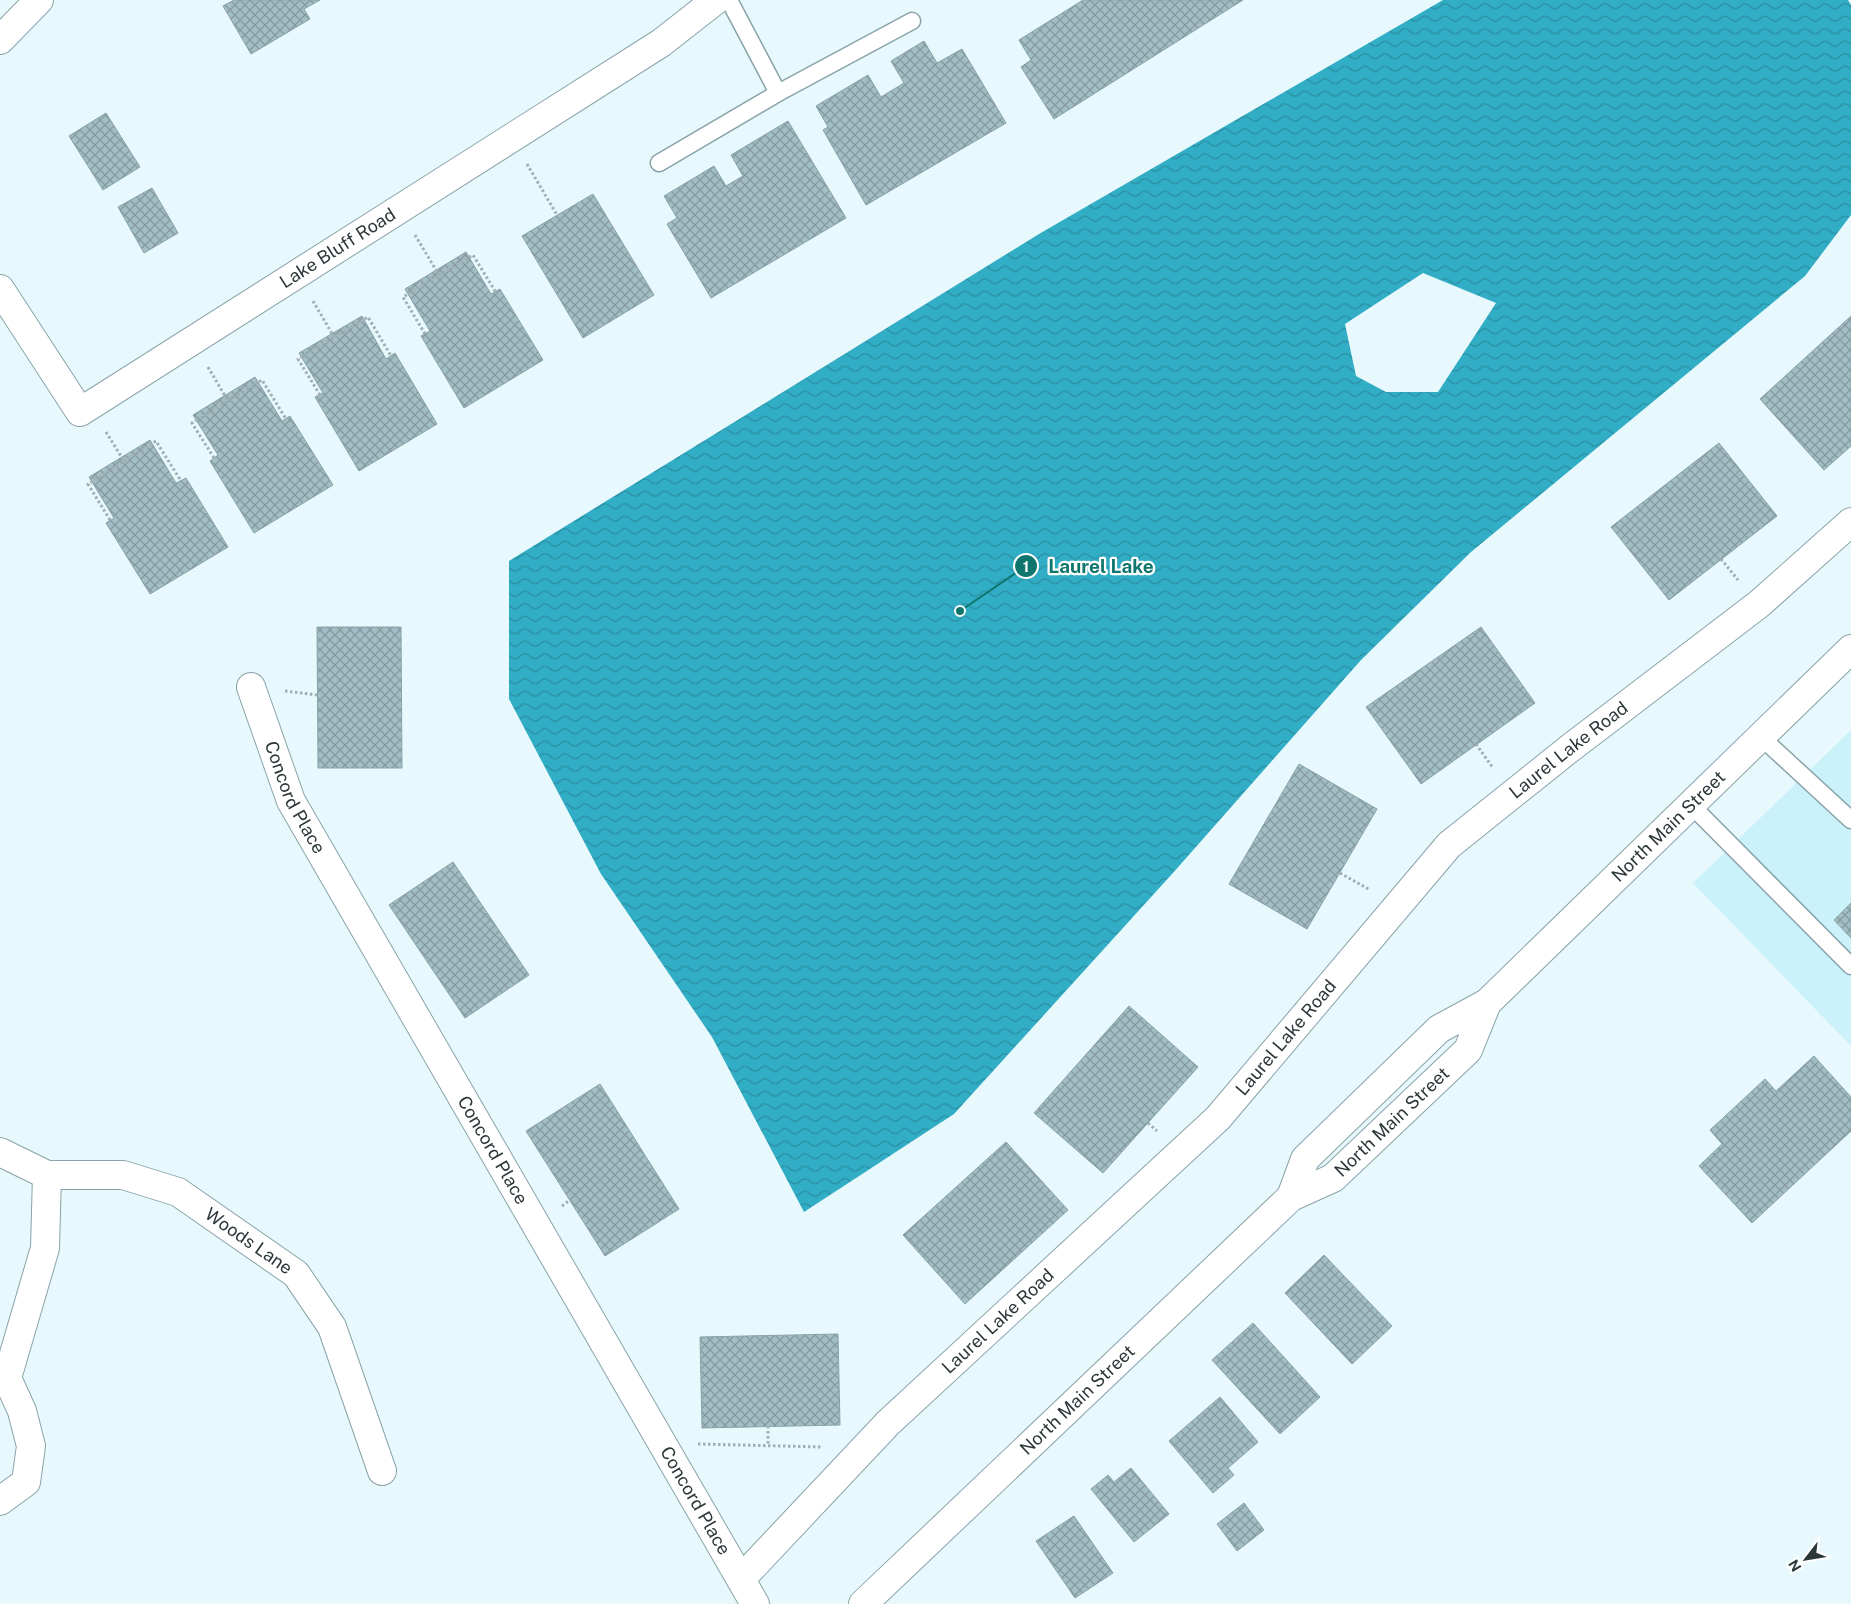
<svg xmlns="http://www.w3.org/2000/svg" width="1851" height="1604" font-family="'Public Sans',sans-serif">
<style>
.built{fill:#cbf1fa}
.water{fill:url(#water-waves);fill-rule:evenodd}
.building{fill:url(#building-cross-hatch);stroke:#88a2a9}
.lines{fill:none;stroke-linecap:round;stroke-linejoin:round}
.service-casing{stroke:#89a3aa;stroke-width:19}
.minor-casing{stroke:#89a3aa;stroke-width:30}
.tertiary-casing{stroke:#89a3aa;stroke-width:30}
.secondary-casing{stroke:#89a3aa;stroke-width:30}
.path{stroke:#a0afb2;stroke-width:3;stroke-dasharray:2.5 2.5;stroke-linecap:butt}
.service{stroke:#fff;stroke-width:16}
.minor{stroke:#fff;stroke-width:28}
.tertiary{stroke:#fff;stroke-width:28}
.secondary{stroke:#fff;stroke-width:28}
.labels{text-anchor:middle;stroke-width:4.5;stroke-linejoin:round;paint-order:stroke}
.street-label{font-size:18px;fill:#2c3739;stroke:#fff}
.leader{fill:none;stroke:#0f766e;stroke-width:2}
.callout-dot{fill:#0f766e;stroke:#fff;stroke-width:2}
.mark-label{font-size:15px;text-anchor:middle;font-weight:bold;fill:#fff}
.callout-label{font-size:19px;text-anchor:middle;font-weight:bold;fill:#0f766e;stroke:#fff;stroke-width:4.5;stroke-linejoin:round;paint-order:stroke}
</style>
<defs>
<pattern id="water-waves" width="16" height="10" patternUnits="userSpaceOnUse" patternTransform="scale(1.25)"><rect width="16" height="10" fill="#31adc5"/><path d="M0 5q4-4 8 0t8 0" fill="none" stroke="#2a8ea1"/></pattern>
<pattern id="building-cross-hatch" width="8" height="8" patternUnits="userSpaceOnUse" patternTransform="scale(1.25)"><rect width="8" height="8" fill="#a2bdc3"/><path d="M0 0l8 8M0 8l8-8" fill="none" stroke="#849a9f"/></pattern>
</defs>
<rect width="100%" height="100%" fill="#e8f9fd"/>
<path class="built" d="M1851 730V1046L1693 883Z"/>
<path class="water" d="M1443 0H1848L1851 5V215L1805 276 1471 552 1361 660 1172 874 954 1114 804 1212 712 1037 601 874 509 699V561L1039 234ZM1423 273 1496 303 1438 392H1386L1356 376 1345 324Z"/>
<g class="building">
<path d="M234 0H320L304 9 310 19 251 54 223 6Z"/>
<path d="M1083 0H1243L1054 119 1021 67 1031 60 1019 40Z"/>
<path d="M924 41 937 63 962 49 1006 123 866 205 823 130 828 127 816 106 868 75 881 97 904 83 891 61Z"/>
<path d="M106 113 140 167 103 190 69 136Z"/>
<path d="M788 121 846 218 711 298 667 224 677 218 664 196 714 166 726 186 743 176 731 155Z"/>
<path d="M152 188 178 233 144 253 118 207Z"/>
<path d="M593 194 654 295 583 338 522 236Z"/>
<path d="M466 252 491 294 500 289 543 360 464 408 421 336 430 331 405 289Z"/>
<path d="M362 316 386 359 395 353 437 424 359 471 315 397 323 393 299 353Z"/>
<path d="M1851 316V446L1824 470 1760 399Z"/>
<path d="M255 377 282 421 290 416 333 485 254 533 210 461 218 455 193 415Z"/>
<path d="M150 440 176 483 186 478 228 547 150 594 106 523 114 518 89 477Z"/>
<path d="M1719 443 1777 516 1669 600 1611 527Z"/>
<path d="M317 627H401L402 768H318Z"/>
<path d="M1481 627 1535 703 1421 784 1366 707Z"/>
<path d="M1299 764 1377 809 1307 929 1229 884Z"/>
<path d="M453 862 529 975 465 1018 389 905Z"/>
<path d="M1851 903V938L1834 920Z"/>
<path d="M1129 1006 1198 1067 1103 1173 1034 1113Z"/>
<path d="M1814 1056 1851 1097V1131L1752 1223 1699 1166 1722 1144 1710 1130 1765 1079 1776 1091Z"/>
<path d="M600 1084 679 1209 605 1256 526 1131Z"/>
<path d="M1006 1142 1068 1210 965 1304 903 1235Z"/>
<path d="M1324 1255 1392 1326 1352 1364 1285 1293Z"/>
<path d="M1253 1323 1320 1397 1280 1434 1212 1360Z"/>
<path d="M838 1334 840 1425 702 1428 700 1337Z"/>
<path d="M1220 1397 1258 1442 1228 1468 1234 1475 1213 1493 1169 1441Z"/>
<path d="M1131 1468 1169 1514 1134 1542 1091 1489 1108 1475 1114 1482Z"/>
<path d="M1244 1503 1264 1530 1237 1551 1217 1524Z"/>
<path d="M1074 1516 1113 1573 1075 1598 1036 1541Z"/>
</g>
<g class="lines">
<g class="service-casing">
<g id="service">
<path d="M778 93 912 21"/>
<path d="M659 163 778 93 729 0"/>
<path d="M1761 737 1851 820"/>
<path d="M1691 805 1851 966"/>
</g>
</g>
<g class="minor-casing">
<g id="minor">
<path id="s1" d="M0 289 80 412 661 43 716 0"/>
<path id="s2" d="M251 687 291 801 755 1604"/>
<path id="s3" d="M0 1152 47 1175H123L178 1192 296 1274 332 1327 382 1471"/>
<path d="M0 1501 26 1482 31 1446 22 1411 7 1378 45 1248 47 1175"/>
<path id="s4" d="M741 1579 888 1423 1218 1118 1449 845 1569 749 1759 604 1851 522"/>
</g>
</g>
<g class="tertiary-casing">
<path id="tertiary" d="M0 40 39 0"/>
</g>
<g class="secondary-casing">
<g id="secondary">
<path id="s5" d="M1291 1197 1305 1159 1439 1029 1487 1003 1851 649"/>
<path id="s6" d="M863 1604 1291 1197 1333 1178 1468 1050 1487 1003"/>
</g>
</g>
<g class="path">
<path d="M527 164 557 215"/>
<path d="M415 235 439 275"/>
<path d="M313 301 334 337"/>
<path d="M425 334 403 297 473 255 495 291"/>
<path d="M208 367 228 401"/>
<path d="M320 395 298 359 368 317 391 356"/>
<path d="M106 432 124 461"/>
<path d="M214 458 192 423 262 380 286 419"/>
<path d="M110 520 88 484 156 441 181 481"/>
<path d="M1721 559 1738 580"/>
<path d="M285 691 317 695"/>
<path d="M1476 744 1493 768"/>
<path d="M1340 873 1370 890"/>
<path d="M1148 1123 1157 1131"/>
<path d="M562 1206 570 1200"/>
<path d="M768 1426V1446"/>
<path d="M698 1444 822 1447"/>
</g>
<use href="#service" class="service"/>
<use href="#minor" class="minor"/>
<use href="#tertiary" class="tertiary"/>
<use href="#secondary" class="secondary"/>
</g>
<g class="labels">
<g class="street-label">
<text dy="6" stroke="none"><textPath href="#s1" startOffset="452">Lake Bluff Road</textPath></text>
<text dy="6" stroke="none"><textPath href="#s4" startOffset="1174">Laurel Lake Road</textPath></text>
<text dy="6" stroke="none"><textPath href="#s2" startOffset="119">Concord Place</textPath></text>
<text dy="6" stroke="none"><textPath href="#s5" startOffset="535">North Main Street</textPath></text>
<text dy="6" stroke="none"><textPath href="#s4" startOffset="769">Laurel Lake Road</textPath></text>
<text dy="6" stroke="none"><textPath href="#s6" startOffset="718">North Main Street</textPath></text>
<text dy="6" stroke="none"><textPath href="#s2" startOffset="524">Concord Place</textPath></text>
<text dy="6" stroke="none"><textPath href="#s3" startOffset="272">Woods Lane</textPath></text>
<text dy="6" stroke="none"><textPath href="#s4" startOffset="364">Laurel Lake Road</textPath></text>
<text dy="6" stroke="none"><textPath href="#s6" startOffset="296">North Main Street</textPath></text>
<text dy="6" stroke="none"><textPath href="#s2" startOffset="929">Concord Place</textPath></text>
</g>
</g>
<path class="leader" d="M960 611L1026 566"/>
<g class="callout-dot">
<circle cx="960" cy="611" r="5"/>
<circle cx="1026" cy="566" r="12"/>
</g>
<g class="mark-label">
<text x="1026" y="572">1</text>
</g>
<g class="callout-label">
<text x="1101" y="573">Laurel Lake</text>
</g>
<g transform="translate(1806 1559) rotate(239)" stroke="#ffffff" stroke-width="4" paint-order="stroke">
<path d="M0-4L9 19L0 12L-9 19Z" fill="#2c3739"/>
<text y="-8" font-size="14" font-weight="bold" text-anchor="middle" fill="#2c3739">N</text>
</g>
</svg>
